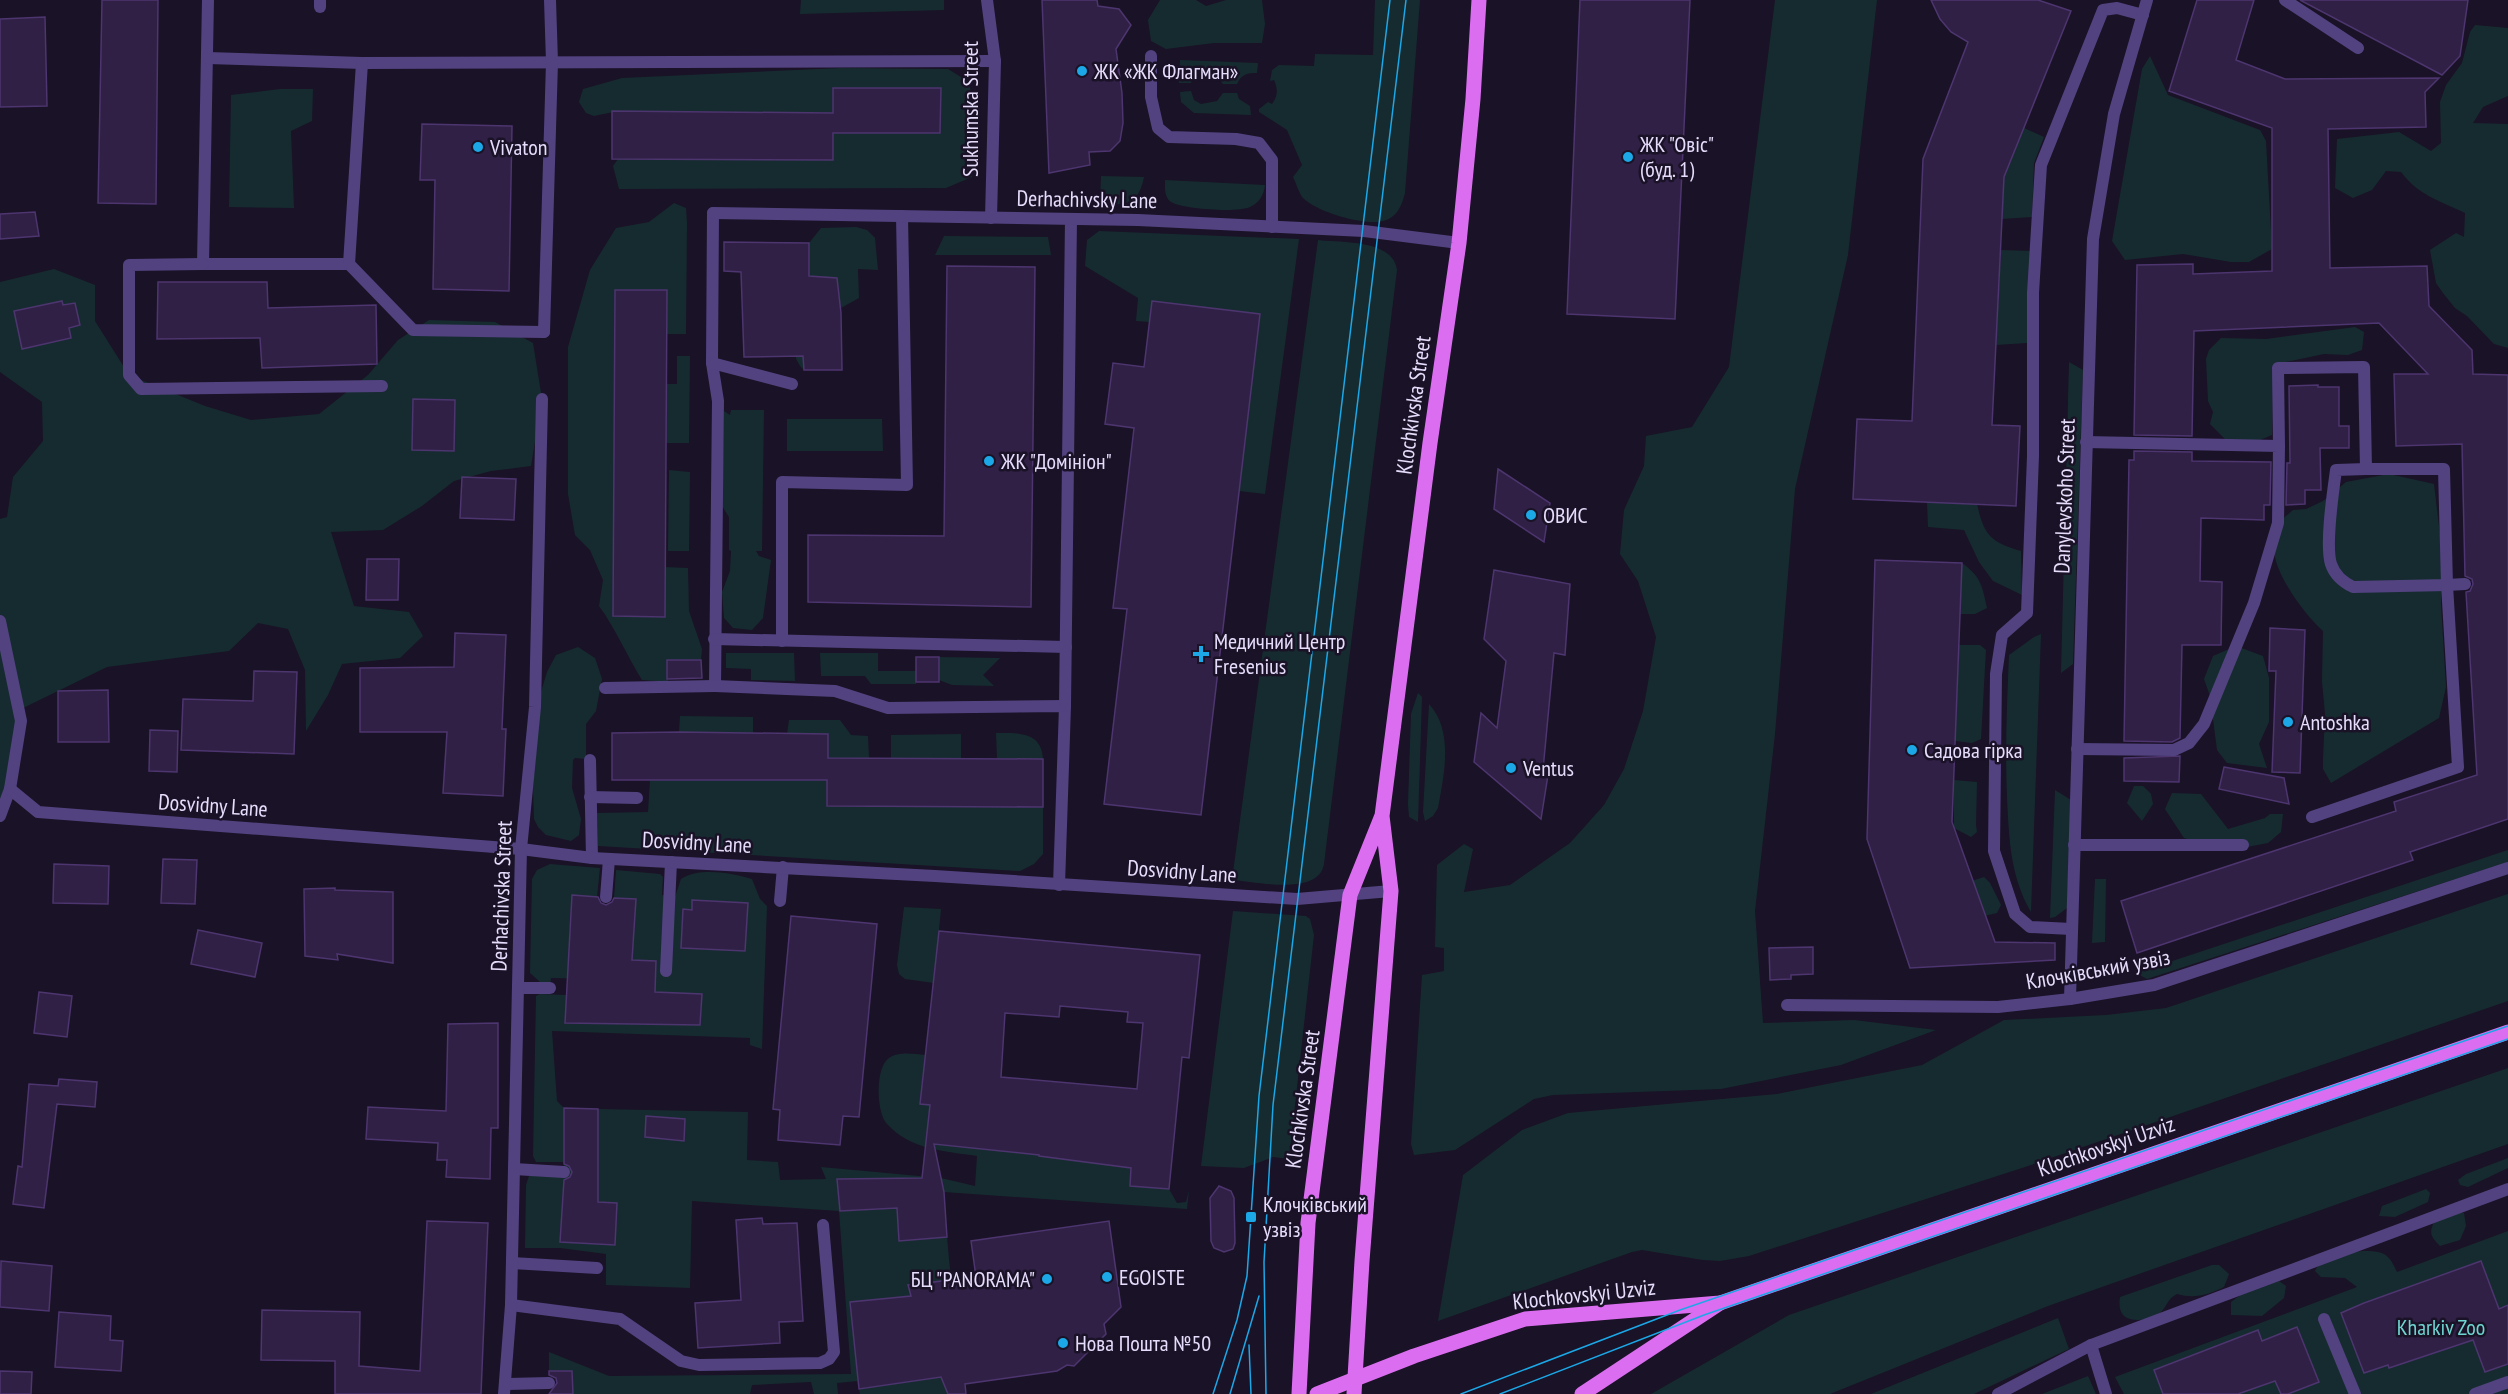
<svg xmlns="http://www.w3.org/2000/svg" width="2508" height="1394" font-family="'PT Sans Narrow',sans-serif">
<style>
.green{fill:#162b30;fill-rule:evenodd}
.building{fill:#302045;stroke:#4d356f;stroke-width:1.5;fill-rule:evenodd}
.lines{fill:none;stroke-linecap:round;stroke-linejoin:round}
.service{stroke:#524280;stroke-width:12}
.minor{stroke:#524280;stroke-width:12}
.primary{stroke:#db6ef0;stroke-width:15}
.tram{stroke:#1ca7e7;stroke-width:1.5}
.poi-dot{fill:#1ca7e7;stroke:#1a1226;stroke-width:2}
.labels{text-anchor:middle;stroke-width:5;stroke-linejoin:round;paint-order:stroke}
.poi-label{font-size:22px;fill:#e6dcfb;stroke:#1a1226;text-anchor:start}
.street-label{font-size:22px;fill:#e6dcfb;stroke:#1a1226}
.park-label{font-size:22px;fill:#6ed5d1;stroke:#1a1226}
</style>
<rect width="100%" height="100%" fill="#1a1226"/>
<g class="green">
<path d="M801 0H944V10L800 14Z"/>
<path d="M1160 0H1196L1206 6 1226 0H1262L1265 24 1262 43H1214L1166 49 1151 41 1148 20Z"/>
<path d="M1375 0H1420L1405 193C1402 205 1397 218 1383 221 1364 226 1317 212 1303 198 1299 193 1296 183 1293 177L1302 165 1287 130 1259 112V109L1268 102 1272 104C1278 96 1278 89 1274 80L1270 81 1272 70 1279 65 1314 66 1315 54 1373 55Z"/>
<path d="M1775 0H1877L1848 255 1795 489 1775 734 1755 911 1763 1023 1854 1020 1936 1030 1841 1065 1721 1089 1553 1095 1534 1099 1455 1150 1414 1155 1411 1144 1422 975 1444 971V948L1435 947 1437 865 1464 844 1473 849 1464 892 1510 885 1570 843 1604 805 1624 769 1643 711 1656 637 1638 581 1620 554 1624 510 1644 466 1646 436 1692 427 1729 367Z"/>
<path d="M2475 25 2508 28V96L2483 107 2473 123 2508 124V348L2494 344 2467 316 2455 308 2443 293 2436 283 2430 250 2456 233 2464 237 2465 213C2440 201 2418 195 2401 172L2386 171 2372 190 2353 198 2335 188 2337 139 2399 132 2431 151 2441 143 2440 102 2446 85 2462 63 2470 32Z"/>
<path d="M2150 56 2168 95 2260 130 2266 141 2272 249 2249 262H2231L2183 254 2125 260 2112 241 2142 69Z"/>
<path d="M1180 60 1258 63 1257 73C1248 73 1241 74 1237 84H1223L1214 72 1207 70 1193 77 1191 83H1179Z"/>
<path d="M841 68 948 69 969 82 980 143 972 177 946 188 619 189 613 166 618 159 833 160V133H940V88H833V113L618 111 594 116 586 113 579 102 583 89 622 78Z"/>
<path d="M280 89H313L312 121 291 131 294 208 229 207 231 95Z"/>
<path d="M1191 91 1194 100 1201 104 1217 101 1223 93H1237L1239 99 1250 106 1251 115 1194 113 1181 102 1180 92Z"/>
<path d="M2024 128 2044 137 2034 163 2032 217 2002 219 2004 177Z"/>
<path d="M1101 176 1144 177C1138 206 1126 205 1100 204Z"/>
<path d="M1165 180 1265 185C1264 195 1259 203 1250 207 1237 213 1183 209 1171 202 1164 197 1165 188 1165 180Z"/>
<path d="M674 203 686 208 687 223 686 334H667V290H615L613 616 665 617 664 567 688 568 689 611 702 649 701 660H667L668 682 642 680C627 656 616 629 599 606L603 580 590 550 575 535 568 494V347L590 270 616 228 649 222Z"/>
<path d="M856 227 867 230 875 238 878 270 858 269 859 298 841 308 803 309 804 370C788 357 794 324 794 305L743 306 752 292 839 295 837 278 809 276V243L821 228Z"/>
<path d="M1099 231 1299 239 1265 494 1239 491 1150 322 1136 321 1138 298 1085 266 1087 240Z"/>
<path d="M944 236 1048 237 1051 255H935Z"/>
<path d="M1318 240C1342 243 1393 239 1397 270L1324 864C1319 896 1257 882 1232 880Z"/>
<path d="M2001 250 2031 251 2027 343 1996 345Z"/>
<path d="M54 269 95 285V321L129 375 205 406 251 420 319 414 368 375 398 340 429 320 495 322 533 343 542 399 531 466 491 471 454 481 422 506 383 530 331 532 354 606 409 612 423 636 400 658 342 664 328 695 306 731 305 670 288 629 258 623 229 651 107 667 15 712 21 721 0 809V519L7 517 13 477 43 441 42 402 0 372V282Z"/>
<path d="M2355 327 2364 332 2362 350 2348 355 2324 354 2286 362 2273 382 2272 435 2260 440H2226L2210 424 2213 412 2208 401 2206 359 2209 350 2221 338 2266 339Z"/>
<path d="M677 356H690L689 443H665L666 384H677Z"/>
<path d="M2069 362 2083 370 2073 664 2061 673Z"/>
<path d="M731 410H764L762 551H756L759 556 771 560 763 618 752 630 733 628 724 618 722 592 730 571 731 551 729 550V517L722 506 724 411 730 415Z"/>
<path d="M787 419H882L883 451H787Z"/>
<path d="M669 470 690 472 689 551H668Z"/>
<path d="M2389 474 2434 484 2442 552 2441 604 2446 687 2439 718 2331 783 2323 769V759L2325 714 2322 681 2323 631C2305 615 2276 576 2274 551 2273 543 2276 531 2278 523L2293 510 2306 509 2323 501 2346 482Z"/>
<path d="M1927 502 1977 504C1984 535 1990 542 2021 551L2022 595 1993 581 1979 562 1964 530 1928 527Z"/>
<path d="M1962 563C1981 577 1982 585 1987 608L1975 614H1960Z"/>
<path d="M2041 634 2031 912C2010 876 2009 838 2007 797 2005 749 2007 702 2009 655L2034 637Z"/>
<path d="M1959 645H1980L1986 650 1981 739 1972 743 1955 741Z"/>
<path d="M2236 646 2263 656 2269 678V722L2259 744 2267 768 2227 763 2217 750 2210 696 2204 679 2213 656Z"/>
<path d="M578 647 595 658 602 679 596 711 586 724V759L575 758 573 760 572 788 581 819 579 835 571 841 546 835 538 827 534 819 533 788 541 692 547 672 556 655Z"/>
<path d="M726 653H794L795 681 751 680V669L726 668Z"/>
<path d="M820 653H878V671H916V684H871L865 676H821Z"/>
<path d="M939 657 1000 658 983 675 994 686 952 685 939 680Z"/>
<path d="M1418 693 1422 697 1418 822 1409 817 1408 804 1411 714Z"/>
<path d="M1429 704C1454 731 1444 775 1438 808L1433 816 1425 821 1423 812Z"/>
<path d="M680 716 753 717V734L679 732Z"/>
<path d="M789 720H840L851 735 868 736 869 758H828V734H787Z"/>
<path d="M996 733C1017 733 1042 731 1043 759H997Z"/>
<path d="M961 734V759H891V735Z"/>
<path d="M650 780H827V806L1043 807V854L1034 864 1020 871 598 846 597 813 648 812Z"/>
<path d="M1954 780 1977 782 1976 825 1977 832 1971 837 1954 828Z"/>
<path d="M2134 786H2143L2151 794 2153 804 2142 821 2127 803Z"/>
<path d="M2055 790 2071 800 2067 908 2055 917 2050 918Z"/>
<path d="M2172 793 2201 794 2228 829 2265 818 2270 814H2283L2281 832 2268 843 2226 851 2184 838 2165 809Z"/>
<path d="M2508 850V862L2147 979 2136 973Z"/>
<path d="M550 864 600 868 597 897 572 895 569 939 633 943 636 900 614 898 616 870 660 874 663 877 662 895 675 897 681 879C699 867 732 873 752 879L760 899 767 906 762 1049 750 1045V1038L552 1031 557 1101 564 1108 598 1162V1109L748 1112 747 1160 778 1162 780 1180 826 1179 821 1167 941 1178 975 1186 977 1156C944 1151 911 1150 887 1124 876 1113 875 1067 889 1058 899 1051 914 1054 925 1055L922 1093 938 1095 929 1112 927 1141 1040 1145 1039 1156 1131 1168 1130 1186 1169 1189 1177 1203 1186 1202 1189 1190 1187 1209 944 1192 941 1178 837 1179 840 1211 897 1208 899 1241 947 1237 951 1280 908 1285 948 1394H860L859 1389 905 1382 893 1298 850 1302 858 1381 837 1383 838 1394H814L811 1382 752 1385 750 1394H573L572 1372 549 1371V1352L609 1376 851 1374 839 1211 692 1201 690 1288 606 1285V1254L560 1248H525L526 1185 529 1176 564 1172V1162H536L533 1156 536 996 540 994 566 995V1023L630 1024 631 997 607 979 551 978 550 985 540 982 530 973 532 879 537 870ZM692 900 748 903 745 951 681 948 683 909 692 910Z"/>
<path d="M1984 877 1990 883 2001 905 1997 913 1984 916 1972 881Z"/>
<path d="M2095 879H2106L2105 942 2092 943Z"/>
<path d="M2508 894V1001L2022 1168 1749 1256 1720 1261 1703 1260 1642 1250 1632 1252 1438 1321 1463 1175 1522 1130 1568 1113 1777 1094 1922 1065 2004 1020 2106 1015 2166 1008Z"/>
<path d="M904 907 941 909 934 983 905 979 899 974 897 965Z"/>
<path d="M1233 911 1306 916 1310 919 1314 935 1289 1159 1273 1157 1244 1168 1201 1166Z"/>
<path d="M2508 1068V1144L2048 1306 1830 1394H1651L1789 1315Z"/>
<path d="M2508 1158V1168L2468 1187 2460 1185 2458 1180 2466 1174Z"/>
<path d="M2426 1189 2430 1193 2428 1202 2395 1217 2379 1216 2382 1206Z"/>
<path d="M2453 1213H2464L2466 1226 2460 1240 2440 1246C2429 1235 2429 1232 2436 1218Z"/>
<path d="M2508 1231V1394H2124L2115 1377 2357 1287 2345 1278 2321 1277 2315 1271C2321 1255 2370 1246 2384 1254 2391 1258 2394 1266 2397 1272Z"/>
<path d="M2212 1265H2219L2229 1274 2224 1287C2208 1295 2194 1299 2177 1294 2167 1299 2168 1305 2161 1312 2154 1320 2132 1323 2124 1316 2119 1311 2119 1304 2120 1297Z"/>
<path d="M2279 1281 2286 1286 2284 1298 2262 1316 2231 1315V1302L2246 1291Z"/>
<path d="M2058 1318 2069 1349 1974 1394H1871Z"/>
<path d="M2088 1376 2096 1394H2042Z"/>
</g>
<g class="building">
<path d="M102 0H158L156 204 98 203Z"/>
<path d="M1042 0H1097L1098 6 1119 9 1131 25 1116 49 1122 93 1123 123 1120 141 1110 151 1089 152 1090 165 1049 173Z"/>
<path d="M1580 0H1690L1675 319 1567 314Z"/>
<path d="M1931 0H2038L2071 11 2004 177 1992 425 2020 426 2016 506 1853 499 1857 419 1912 421 1923 159 1968 42 1951 32 1940 19Z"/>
<path d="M2197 0H2254L2236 60 2285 79 2439 78 2425 92 2426 127 2328 129 2330 268 2427 266 2429 306 2472 350 2473 374 2508 375V819L2410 852 2413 860 2137 953 2121 901 2396 811 2394 802 2477 775 2466 592 2470 591 2473 584 2472 579 2465 576 2462 444 2396 446 2394 374H2428L2379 323 2194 331 2192 436 2134 435 2137 265 2193 264V274L2272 271V128L2169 91Z"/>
<path d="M2300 0H2468L2460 56 2442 75Z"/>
<path d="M45 17 47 106 0 107V19Z"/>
<path d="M833 88H941L940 133H833V160L612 159V111L833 113Z"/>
<path d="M422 124 512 126 509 291 433 289 435 180H420Z"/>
<path d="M35 212 39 236 0 239V214Z"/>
<path d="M724 242 809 243V276L837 278 841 313 842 370H804L803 356 744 357 741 272 724 271Z"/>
<path d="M947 266 1035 267 1031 607 808 602V535L944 536Z"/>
<path d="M158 282H267L268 308 376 305 377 364 262 368 260 338 157 339Z"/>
<path d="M615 290H667L665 617 613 616Z"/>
<path d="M62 301 63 305 75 303 80 325 69 328 71 338 22 349 14 311Z"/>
<path d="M1152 301 1260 314 1201 815 1104 804 1127 609 1113 608 1134 428 1105 424 1113 363 1144 367Z"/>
<path d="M2318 385V387H2339V426H2349V448H2320L2321 490H2305V504L2286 505 2287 463H2290L2289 386Z"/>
<path d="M413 399 455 400 454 451 412 450Z"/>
<path d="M2134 451 2192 452V461L2271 462 2270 505H2264V520L2201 518 2200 581 2222 582 2221 645H2182L2180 738 2172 742 2124 741 2129 460H2134Z"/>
<path d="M1498 469 1550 503 1544 542 1494 509Z"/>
<path d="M462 477 516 479 514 520 460 518Z"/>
<path d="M367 559H399L398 600H366Z"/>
<path d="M1875 560 1962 563 1952 822 1995 942 2055 943V960L1910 968 1867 839Z"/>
<path d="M1494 570 1570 584 1565 655 1554 653 1543 770 1548 775 1541 819 1474 762 1481 713 1497 728 1506 661 1484 639Z"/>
<path d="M2270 628 2305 630 2300 773 2272 772 2276 671H2269Z"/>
<path d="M455 633 506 635 502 729H506L503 796 443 793 447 732H360V668L454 667Z"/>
<rect x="916" y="657" width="23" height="25"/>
<path d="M667 660H701L702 678 667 679Z"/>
<path d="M254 671 297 672 294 754 181 750 183 699 253 701Z"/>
<path d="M108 690 109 742H58V691Z"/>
<path d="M150 730 178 731 177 772 149 771Z"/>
<path d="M679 732 828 734V758L1043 759V807L827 806V780H612V733Z"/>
<path d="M2180 756 2179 782 2124 781V758Z"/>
<path d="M2224 767 2284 778 2289 804 2219 789Z"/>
<path d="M163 859 197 860 195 904 161 903Z"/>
<path d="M54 864 109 866 108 904 53 903Z"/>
<path d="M335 888V890L393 892V963L337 954 338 960 305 956 304 889Z"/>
<path d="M572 895 598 897 601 903 606 905 612 902 614 898 636 899 632 960 656 961 655 992 702 994 700 1025 565 1023Z"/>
<path d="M692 900 748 903 745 951 681 948 683 909 692 910Z"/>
<path d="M791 916 877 924 859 1117 843 1116 840 1145 778 1140 780 1110 773 1109Z"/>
<path d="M198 930 262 943 255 977 191 964Z"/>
<path d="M939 931 1200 955 1189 1058 1182 1057 1169 1189 1130 1186 1131 1168 1039 1156V1155L934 1144 944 1192 947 1237 899 1241 897 1208 840 1211 837 1179 922 1178 930 1105 920 1104ZM1060 1006 1128 1012 1127 1022 1143 1023 1137 1089 1001 1077 1005 1013 1059 1017Z"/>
<path d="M1813 947V974L1791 975V979L1770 980 1769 948Z"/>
<path d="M39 992 72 996 67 1037 34 1033Z"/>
<path d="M498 1023V1128H491L490 1179 446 1177 447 1160H437L438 1143 366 1139 368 1107 446 1111 448 1024Z"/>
<path d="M59 1079 97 1082 95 1107 57 1104 44 1208 13 1204 18 1166 22 1167 29 1084 58 1086Z"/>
<path d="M564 1108 598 1109V1202L617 1203 615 1245 560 1242 564 1180 570 1177 572 1172 569 1166 564 1164Z"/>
<path d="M646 1116 685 1119 684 1141 645 1137Z"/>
<path d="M1219 1186 1231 1191 1234 1198 1235 1243 1233 1249 1224 1252 1214 1248 1211 1241 1210 1198Z"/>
<path d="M762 1218 763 1224 797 1223 803 1321 779 1322 780 1343 698 1348 695 1303 741 1300 736 1220Z"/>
<path d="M427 1221 488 1223 481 1394H335V1361L261 1360 262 1310 360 1312 359 1366 420 1371Z"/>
<path d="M1109 1221 1121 1307 1104 1324 1106 1334 1074 1366 1067 1365 1057 1371 965 1384 966 1394H948L941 1377 859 1389 850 1302 911 1296 908 1285 976 1277 971 1241Z"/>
<path d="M1 1261 52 1266 49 1311 0 1307Z"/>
<path d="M2481 1261 2499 1309 2508 1305V1364L2485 1372 2473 1340 2389 1368 2388 1365 2364 1373 2341 1313 2364 1303Z"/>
<path d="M59 1312 111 1316 110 1340 123 1341 121 1371 55 1367Z"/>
<path d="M2297 1327 2319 1382 2288 1394H2281L2275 1381 2238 1394H2163L2154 1370 2258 1330 2262 1341Z"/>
<path d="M0 1371 32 1372 31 1394H0Z"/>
<path d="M549 1371H572L573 1394H549L557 1383 556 1378 549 1375Z"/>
</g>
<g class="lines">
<g class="service">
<path d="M208 0 203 264H349"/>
<path d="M320 0V7"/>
<path d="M2285 0 2358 48"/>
<path d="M1151 56V97L1158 128 1169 137 1236 139 1259 143 1272 160V227"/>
<path d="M208 58 362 63 995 61"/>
<path d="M362 63 349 264 413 330 544 332"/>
<path d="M713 213 712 363 718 401 715 686 835 691 888 708 1065 706 1059 885"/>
<path d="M203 264 129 265V375L141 389 382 386"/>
<path d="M712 363 792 384"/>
<path d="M2279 446 2278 368 2364 367 2366 469H2444L2447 585 2353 587C2343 582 2335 576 2331 564 2325 545 2333 492 2336 470L2366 469"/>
<path d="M714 639 1066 647"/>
<path d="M782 641V482L907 485 902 216"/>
<path d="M605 688 715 686"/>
<path d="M1065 706 1071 219"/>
<path d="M2077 749 2174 750 2189 743 2204 724 2254 603 2278 523 2279 446 2086 442"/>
<path d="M590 760 592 858"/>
<path d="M590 797 637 798"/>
<path d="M2312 817 2458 767 2447 585 2465 584"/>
<path d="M2074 845H2243"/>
<path d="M606 897 609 859"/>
<path d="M780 901 783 867"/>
<path d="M2071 929 2030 927 2015 914 1994 851 1996 674 2002 635 2027 613 2033 456V293L2041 165 2103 10 2117 8 2143 15"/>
<path d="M666 971 671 862"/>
<path d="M518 988H550"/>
<path d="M514 1169 564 1172"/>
<path d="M512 1263 597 1268"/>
<path d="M511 1305 620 1319 681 1361 699 1365 820 1363 829 1359 834 1352 823 1225"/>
<path d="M2324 1319 2355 1394"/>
<path d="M2091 1345 2106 1394"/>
<path d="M505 1384 549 1383"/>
<path d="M1998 1394 2091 1345 2508 1189"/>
<path d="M2475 1394 2508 1382"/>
</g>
<g class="minor">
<path d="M987 0 995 61 991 218"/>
<path d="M713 213 1138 220 1364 231 1459 243"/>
<path d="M544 332 552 62 550 0"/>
<path d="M0 621 21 721 10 789 0 816"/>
<path d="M10 789 38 812 521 849 592 858 935 876 1297 899 1391 891"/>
<path d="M2070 999 2093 239 2114 114 2147 0"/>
<path d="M1787 1005 1998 1007 2070 999 2154 985 2508 868"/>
<path d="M504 1394 511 1305 521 849 535 707 542 399"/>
</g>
<g class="primary">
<path d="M1299 1394 1308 1223 1350 895 1381 818"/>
<path d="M1317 1394 1414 1356 1525 1319 1720 1303 2508 1032"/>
<path d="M1354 1394 1362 1261 1391 891 1382 816 1430 443 1459 243 1473 99 1479 0"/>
<path d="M1582 1394 1720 1303"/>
</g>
<g class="tram">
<path d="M1249 1345 1251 1394"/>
<path d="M1213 1394 1237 1320 1247 1276 1259 1096 1390 0"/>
<path d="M1230 1394 1259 1296"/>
<path d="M1266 1394 1264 1262 1273 1105 1406 0"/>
<path d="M1461 1394 1680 1310 2508 1026"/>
<path d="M1500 1394 1704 1315 2508 1039"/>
</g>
</g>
<g class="poi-dot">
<circle cx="1082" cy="71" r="6"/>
<circle cx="478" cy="147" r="6"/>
<circle cx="1628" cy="157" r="6"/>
<circle cx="989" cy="461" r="6"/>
<circle cx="1531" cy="515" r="6"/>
<path d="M1198 645h6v6h6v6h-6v6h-6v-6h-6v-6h6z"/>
<circle cx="2288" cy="722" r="6"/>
<circle cx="1912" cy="750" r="6"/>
<circle cx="1511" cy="768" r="6"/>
<rect x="1245" y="1211" width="12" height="12" rx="3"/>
<circle cx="1107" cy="1277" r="6"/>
<circle cx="1047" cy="1279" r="6"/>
<circle cx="1063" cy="1343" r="6"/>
</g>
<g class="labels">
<g class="poi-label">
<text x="1094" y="79">ЖК «ЖК Флагман»</text>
<text x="1640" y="152">ЖК "Овіс"<tspan x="1640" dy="25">(буд. 1)</tspan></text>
<text x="490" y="155">Vivaton</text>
<text x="1001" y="469">ЖК "Домініон"</text>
<text x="1543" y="523">ОВИС</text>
<text x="1214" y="649">Медичний Центр<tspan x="1214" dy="25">Fresenius</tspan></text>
<text x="2300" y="730">Antoshka</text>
<text x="1924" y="758">Садова гірка</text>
<text x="1523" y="776">Ventus</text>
<text x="1263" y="1212">Клочківський<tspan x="1263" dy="25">узвіз</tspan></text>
<text x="1119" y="1285">EGOISTE</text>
<text x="1035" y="1287" text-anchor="end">БЦ "PANORAMA"</text>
<text x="1075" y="1351">Нова Пошта №50</text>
</g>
<g class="street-label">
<text transform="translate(970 109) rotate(-90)" y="8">Sukhumska Street</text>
<text transform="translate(1087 199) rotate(1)" y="8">Derhachivsky Lane</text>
<text transform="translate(1413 405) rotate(-82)" y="8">Klochkivska Street</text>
<text transform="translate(2064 496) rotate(-88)" y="8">Danylevskoho Street</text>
<text transform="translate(213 805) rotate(4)" y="8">Dosvidny Lane</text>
<text transform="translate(697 842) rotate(3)" y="8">Dosvidny Lane</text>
<text transform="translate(1182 871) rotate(4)" y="8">Dosvidny Lane</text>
<text transform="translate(501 896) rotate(-88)" y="8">Derhachivska Street</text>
<text transform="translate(2098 969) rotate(-10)" y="8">Клочківський узвіз</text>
<text transform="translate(1302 1099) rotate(-82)" y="8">Klochkivska Street</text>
<text transform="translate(2106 1146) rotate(-19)" y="8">Klochkovskyi Uzviz</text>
<text transform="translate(1584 1294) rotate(-6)" y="8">Klochkovskyi Uzviz</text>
</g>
<g class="park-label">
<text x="2441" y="1335">Kharkiv Zoo</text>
</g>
</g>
</svg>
